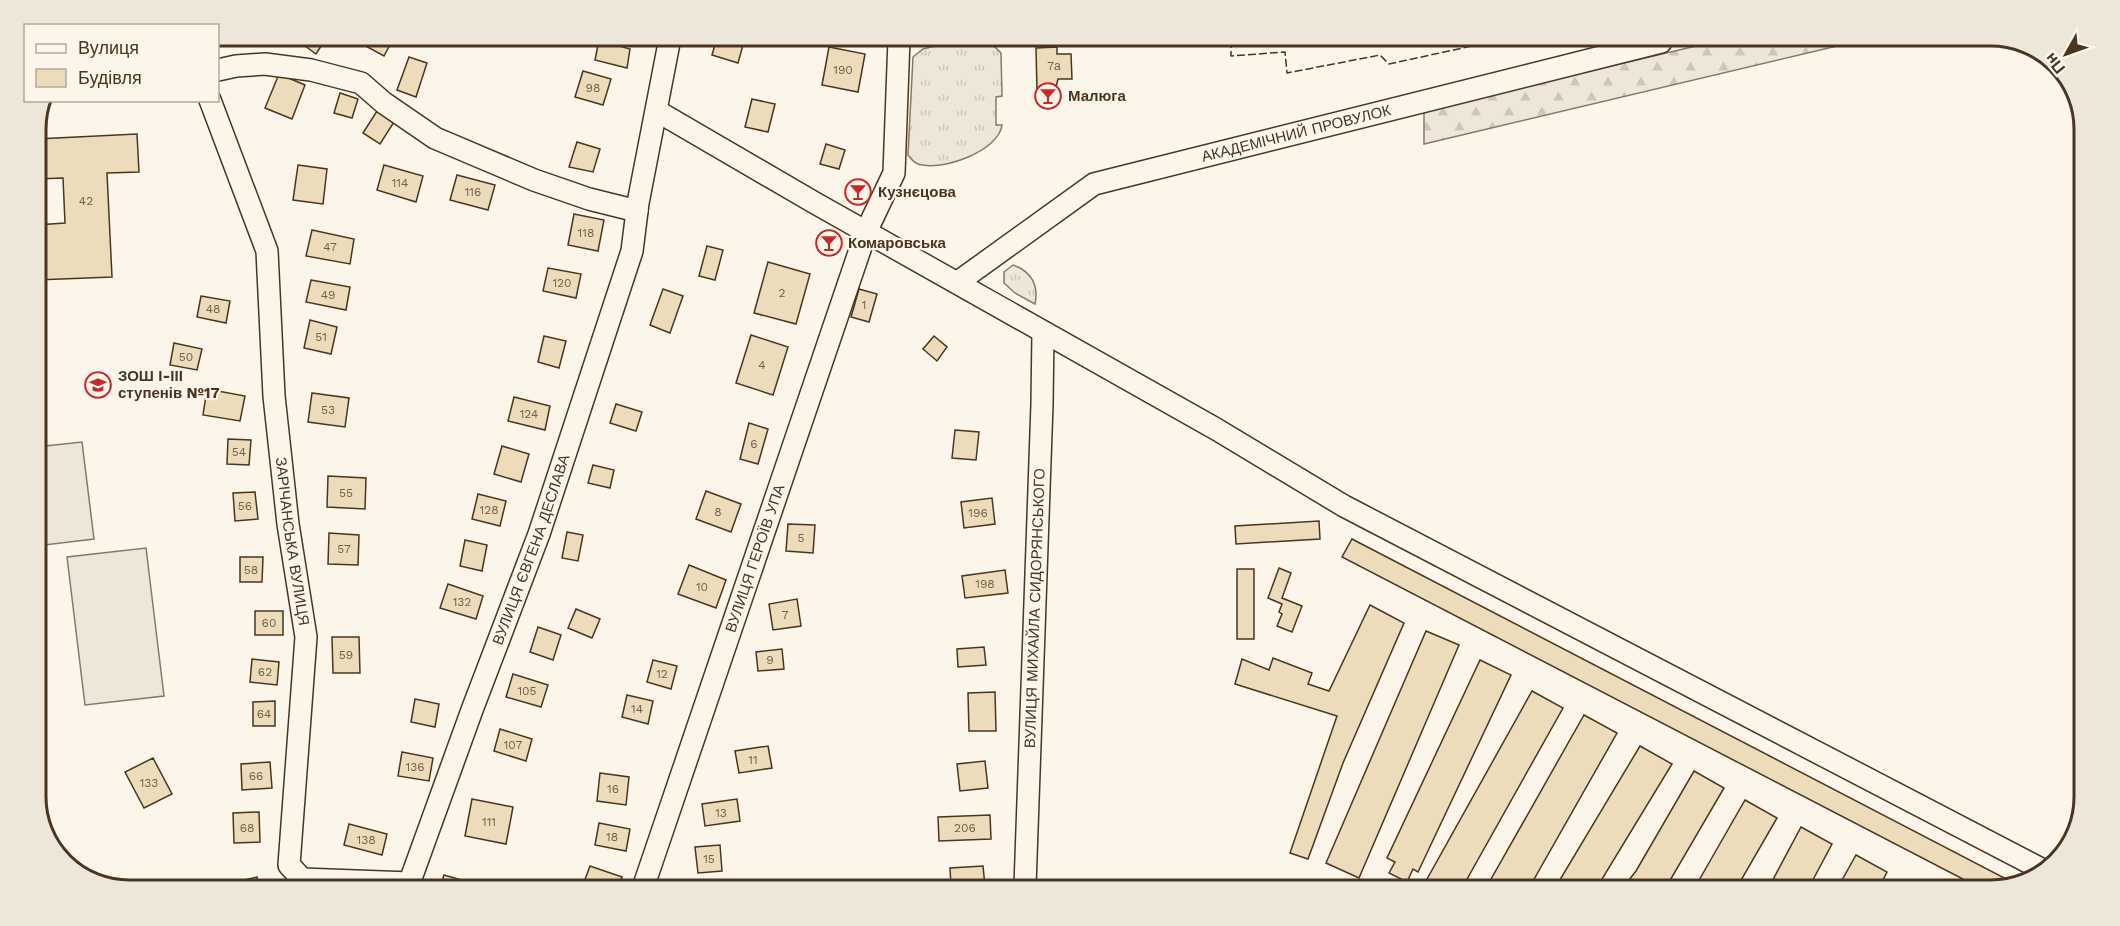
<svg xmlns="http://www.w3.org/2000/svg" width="2120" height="926" font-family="'Work Sans',sans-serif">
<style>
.grass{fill:url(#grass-tufts);stroke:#887966;stroke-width:1.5}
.forest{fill:url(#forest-firs);stroke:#887966;stroke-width:1.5}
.pitch{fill:#ede6d9;stroke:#887966;stroke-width:1.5}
.building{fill:#ecdcbc;stroke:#4a3520;stroke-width:1.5}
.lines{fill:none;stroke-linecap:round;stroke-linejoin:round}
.minor-casing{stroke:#4a3520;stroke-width:24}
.minor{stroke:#fbf6e9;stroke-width:21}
.fence{stroke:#4a3520;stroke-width:1.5;stroke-dasharray:8 3;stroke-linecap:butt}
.labels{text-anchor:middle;stroke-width:4.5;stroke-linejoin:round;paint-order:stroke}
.number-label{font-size:12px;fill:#725f47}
.poi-label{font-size:15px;font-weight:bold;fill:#4a3520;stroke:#fbf6e9;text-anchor:start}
.street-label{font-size:15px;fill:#4a3520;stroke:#fbf6e9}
.rim{fill:none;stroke:#4a3520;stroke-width:3}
</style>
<defs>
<pattern id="grass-tufts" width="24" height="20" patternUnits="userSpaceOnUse" patternTransform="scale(1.5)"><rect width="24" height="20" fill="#ede6d9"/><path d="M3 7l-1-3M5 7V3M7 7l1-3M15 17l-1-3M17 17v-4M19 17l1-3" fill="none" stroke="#cdc6ba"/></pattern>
<pattern id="forest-firs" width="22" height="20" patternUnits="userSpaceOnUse" patternTransform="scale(1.5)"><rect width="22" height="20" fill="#ede6d9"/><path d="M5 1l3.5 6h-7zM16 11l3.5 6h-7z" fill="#cdc6ba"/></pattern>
</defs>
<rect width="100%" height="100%" fill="#fbf6e9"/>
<g class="grass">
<path d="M939 45 994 46 1001 53 1002 96 996 97V125H1002C999 151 941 172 918 164 913 162 911 159 908 155L913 57 923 49Z"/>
<path d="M1013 265C1031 271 1039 285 1035 304L1015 293 1004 283V272Z"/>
</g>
<path class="forest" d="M1713 42H1854L1424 144V108L1437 107Z"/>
<g class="pitch">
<path d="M82 442 94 539 36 546V447Z"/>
<path d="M146 548 164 696 85 705 67 557Z"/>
</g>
<g class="building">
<path d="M293 37H327L316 54Z"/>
<path d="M360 37H388L393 39 384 56 358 42Z"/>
<path d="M717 38H745L738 63 712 55Z"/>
<path d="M599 40 630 49 627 68 595 60Z"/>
<path d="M829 47 865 54 858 92 822 85Z"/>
<path d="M1057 47V54H1071L1072 79H1058L1055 91H1037L1036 48Z"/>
<path d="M409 57 427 63 416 97 397 90Z"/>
<path d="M583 71 611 79 603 105 575 97Z"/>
<path d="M279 74 305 85 292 119 265 108Z"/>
<path d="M340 93 358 99 352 118 334 113Z"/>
<path d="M752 99 775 104 768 132 745 127Z"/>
<path d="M377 111 394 122 380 144 363 133Z"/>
<path d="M137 134 139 172 107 173 112 277 36 280V225L65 223 63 178 36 179V139Z"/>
<path d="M577 142 600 149 593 172 569 167Z"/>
<path d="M826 144 845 150 839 169 820 164Z"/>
<path d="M298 165 327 169 323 204 293 200Z"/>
<path d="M384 165 423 176 416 202 377 190Z"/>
<path d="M457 175 495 185 488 210 450 200Z"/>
<path d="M574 214 604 220 598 251 568 245Z"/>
<path d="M312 230 354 239 350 264 306 256Z"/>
<path d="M707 246 723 250 715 280 699 276Z"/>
<path d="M768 262 810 274 796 324 754 313Z"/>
<path d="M548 268 581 274 576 298 543 291Z"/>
<path d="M311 280 350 287 346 310 306 302Z"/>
<path d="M663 289 683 296 670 333 650 325Z"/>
<path d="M859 289 877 294 869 322 851 317Z"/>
<path d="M201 296 230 301 226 323 197 317Z"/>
<path d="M310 320 337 327 331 354 304 348Z"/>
<path d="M751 335 788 347 773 395 736 383Z"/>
<path d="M544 336 566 341 559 368 538 362Z"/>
<path d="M934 336 947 347 937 361 923 349Z"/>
<path d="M174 343 202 349 197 370 170 365Z"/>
<path d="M207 389 245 396 240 421 203 415Z"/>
<path d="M312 393 349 398 345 427 308 422Z"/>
<path d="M514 397 550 406 545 430 508 421Z"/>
<path d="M616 404 642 412 636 431 610 423Z"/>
<path d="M749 423 768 429 758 464 740 459Z"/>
<path d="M955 430 979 432 976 460 952 458Z"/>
<path d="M228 439 251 440 249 465 227 464Z"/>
<path d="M502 446 529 454 521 482 494 474Z"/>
<path d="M593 465 614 470 610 488 588 483Z"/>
<path d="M328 476 366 478 365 509 327 507Z"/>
<path d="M706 491 741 504 731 532 696 519Z"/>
<path d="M255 492 258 519 235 521 233 493Z"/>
<path d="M478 494 506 501 500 526 472 519Z"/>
<path d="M992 498 995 524 964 528 961 502Z"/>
<path d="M1319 521 1320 539 1236 544 1235 526Z"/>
<path d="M788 524 815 525 813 553 786 551Z"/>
<path d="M567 532 583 535 578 561 562 558Z"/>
<path d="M329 533 359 535 358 565 328 564Z"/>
<path d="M1352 539 2014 883 1991 890H1984L1342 557Z"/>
<path d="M465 540 487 545 482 571 460 566Z"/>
<path d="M240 557H263L262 582H240Z"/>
<path d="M689 565 726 580 716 608 678 594Z"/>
<path d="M1279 568 1291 573 1282 598 1302 606 1292 632 1277 626 1282 614 1279 612 1282 604 1268 598Z"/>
<rect x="1237" y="569" width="17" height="70"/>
<path d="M1005 570 1008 593 965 598 962 576Z"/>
<path d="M448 584 483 596 476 619 440 608Z"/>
<path d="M797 599 801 626 773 630 769 604Z"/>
<path d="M1370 605 1404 623 1343 763 1308 859 1290 853 1337 716 1235 684 1242 659 1269 670 1273 658 1312 673 1308 684 1329 691Z"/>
<path d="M576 609 600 619 592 638 568 628Z"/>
<rect x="255" y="611" width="28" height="24"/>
<path d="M538 627 561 635 553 660 530 652Z"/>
<path d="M1426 631 1459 645 1359 878 1326 863Z"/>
<path d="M332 637H359L360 673H333Z"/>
<path d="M984 647 986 665 958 667 957 649Z"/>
<path d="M782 649 784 669 758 671 756 652Z"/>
<path d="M252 659 279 662 277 685 250 682Z"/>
<path d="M653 660 677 666 671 689 647 682Z"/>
<path d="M1480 660 1511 675 1418 872 1413 869 1407 882 1389 873 1395 862 1387 858Z"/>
<path d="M513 674 548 685 541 707 506 697Z"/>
<path d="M1532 691 1563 708 1462 888H1422Z"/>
<path d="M995 692 996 731H969L968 693Z"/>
<path d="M627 695 653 701 648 724 622 717Z"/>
<path d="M415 699 439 704 435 727 411 722Z"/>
<path d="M275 701V726H253V702Z"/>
<path d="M1584 715 1617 733 1529 888H1486Z"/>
<path d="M500 729 532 739 526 761 494 751Z"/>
<path d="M768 746 772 768 739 773 735 751Z"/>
<path d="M1640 746 1672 764 1596 889 1581 888 1577 886 1575 888H1555Z"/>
<path d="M402 752 433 758 429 781 398 776Z"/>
<path d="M153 758 172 794 144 808 125 772Z"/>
<path d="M985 761 988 788 960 791 957 764Z"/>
<path d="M270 762 272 788 242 790 241 764Z"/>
<path d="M1694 771 1724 788 1665 889H1653L1647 885 1644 889H1622L1636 871Z"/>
<path d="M600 773 629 777 626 805 597 801Z"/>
<path d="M472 799 513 807 506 844 465 836Z"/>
<path d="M737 799 740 821 705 826 702 804Z"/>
<path d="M1745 800 1777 818 1736 889H1694Z"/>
<path d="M259 812 260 842 234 843 233 813Z"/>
<path d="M990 815 991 839 939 841 938 817Z"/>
<path d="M599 823 630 829 626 851 595 845Z"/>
<path d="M349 824 387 834 382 855 344 845Z"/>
<path d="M1801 827 1832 844 1808 889H1768Z"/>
<path d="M720 845 722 871 698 873 695 847Z"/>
<path d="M1856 855 1887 872 1878 890 1837 889Z"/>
<path d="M590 866 622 877 619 885H583Z"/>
<path d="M983 866 985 886H951L950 868Z"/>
<path d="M444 875 475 884H441Z"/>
<path d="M257 877 258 884 231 883Z"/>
</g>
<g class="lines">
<g class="minor-casing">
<g id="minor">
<path d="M218 70 236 66 265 64 311 70 361 83 384 103 435 138 534 180 589 199 637 211"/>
<path id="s1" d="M210 100 267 251 274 396 288 524 306 637 289 865 302 879 410 883"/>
<path d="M657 111 815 203 1216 429 1344 506 2045 871"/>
<path id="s2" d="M958 282 1094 184 1661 42"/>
<path id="s3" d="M409 884 472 710 539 534 632 251 638 203 670 38"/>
<path id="s4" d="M644 885 866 232 894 173 899 39"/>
<path id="s5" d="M1025 886 1042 404 1043 332"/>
</g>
</g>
<use href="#minor" class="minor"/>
<path class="fence" d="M1231 40V56L1285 52 1287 73 1380 55 1389 64 1495 41"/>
</g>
<defs>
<g id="bar-ring" transform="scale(1.35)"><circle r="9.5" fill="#fbf6e9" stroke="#c62828" stroke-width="1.5"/><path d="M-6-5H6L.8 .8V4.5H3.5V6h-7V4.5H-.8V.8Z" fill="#c62828"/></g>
<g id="school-ring" transform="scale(1.35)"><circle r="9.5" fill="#fbf6e9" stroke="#c62828" stroke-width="1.5"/><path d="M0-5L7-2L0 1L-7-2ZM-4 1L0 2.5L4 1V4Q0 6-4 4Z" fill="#c62828"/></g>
</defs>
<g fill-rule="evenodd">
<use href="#bar-ring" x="1048" y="96"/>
<use href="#bar-ring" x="858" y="192"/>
<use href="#bar-ring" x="829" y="243"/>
<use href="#school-ring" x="98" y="385"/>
</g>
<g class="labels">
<g class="number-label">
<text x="1054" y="70">7а</text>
<text x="843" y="74">190</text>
<text x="593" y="92">98</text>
<text x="400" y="187">114</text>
<text x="473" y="196">116</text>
<text x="86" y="205">42</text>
<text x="586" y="237">118</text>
<text x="330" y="251">47</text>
<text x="562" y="287">120</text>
<text x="782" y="297">2</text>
<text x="328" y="299">49</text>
<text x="864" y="309">1</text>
<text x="213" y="313">48</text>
<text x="321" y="341">51</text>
<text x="186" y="361">50</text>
<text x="762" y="369">4</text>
<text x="328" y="414">53</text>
<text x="529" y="418">124</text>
<text x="754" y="448">6</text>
<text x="239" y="456">54</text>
<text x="346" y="497">55</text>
<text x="245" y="510">56</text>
<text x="489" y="514">128</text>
<text x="718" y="516">8</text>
<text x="978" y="517">196</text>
<text x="801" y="542">5</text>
<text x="344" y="553">57</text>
<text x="251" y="574">58</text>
<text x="985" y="588">198</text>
<text x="702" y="591">10</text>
<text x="462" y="606">132</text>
<text x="785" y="619">7</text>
<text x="269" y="627">60</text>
<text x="346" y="659">59</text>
<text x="770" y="664">9</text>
<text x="265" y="676">62</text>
<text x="662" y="678">12</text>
<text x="527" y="695">105</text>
<text x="637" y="713">14</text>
<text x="264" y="718">64</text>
<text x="513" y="749">107</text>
<text x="753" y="764">11</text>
<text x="415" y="771">136</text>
<text x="256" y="780">66</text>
<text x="149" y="787">133</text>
<text x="613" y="793">16</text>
<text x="721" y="817">13</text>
<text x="489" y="826">111</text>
<text x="247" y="832">68</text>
<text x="965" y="832">206</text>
<text x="612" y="841">18</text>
<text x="366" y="844">138</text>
<text x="709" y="863">15</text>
</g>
<g class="poi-label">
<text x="1068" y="101">Малюга</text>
<text x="878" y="197">Кузнєцова</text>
<text x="848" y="248">Комаровська</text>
<text x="118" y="381">ЗОШ І-ІІІ<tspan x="118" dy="17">ступенів №17</tspan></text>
</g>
<g class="street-label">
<text dy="5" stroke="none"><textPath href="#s2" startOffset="376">АКАДЕМІЧНИЙ ПРОВУЛОК</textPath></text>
<text dy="5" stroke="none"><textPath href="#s1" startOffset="453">ЗАРІЧАНСЬКА ВУЛИЦЯ</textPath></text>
<text dy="5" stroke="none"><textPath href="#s3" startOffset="356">ВУЛИЦЯ ЄВГЕНА ДЕСЛАВА</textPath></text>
<text dy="5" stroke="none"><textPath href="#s4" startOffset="345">ВУЛИЦЯ ГЕРОЇВ УПА</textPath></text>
<text dy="5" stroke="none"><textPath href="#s5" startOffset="278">ВУЛИЦЯ МИХАЙЛА СИДОРЯНСЬКОГО</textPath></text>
</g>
</g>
<path d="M0 0H2120V926H0ZM129 46H1991A83 83 0 0 1 2074 129V797A83 83 0 0 1 1991 880H129A83 83 0 0 1 46 797V129A83 83 0 0 1 129 46Z" fill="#ede7d9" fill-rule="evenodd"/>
<path class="rim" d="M129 46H1991A83 83 0 0 1 2074 129V797A83 83 0 0 1 1991 880H129A83 83 0 0 1 46 797V129A83 83 0 0 1 129 46Z"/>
<rect x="24" y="24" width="195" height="78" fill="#fbf6e9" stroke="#b4a999" stroke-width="1.5"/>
<rect x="36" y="44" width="30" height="9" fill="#fbf6e9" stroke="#b4a999" stroke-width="1.5"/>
<text x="78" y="54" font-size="18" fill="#4a3520">Вулиця</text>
<rect x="36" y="69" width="30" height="18" fill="#ecdcbc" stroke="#b4a999" stroke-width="1.5"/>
<text x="78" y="84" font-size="18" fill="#4a3520">Будівля</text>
<g transform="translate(2066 54) rotate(230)" stroke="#fbf6e9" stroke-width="4.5" paint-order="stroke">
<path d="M0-4.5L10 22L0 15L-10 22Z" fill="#4a3520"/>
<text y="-9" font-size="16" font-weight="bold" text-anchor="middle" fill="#4a3520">Пн</text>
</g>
</svg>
